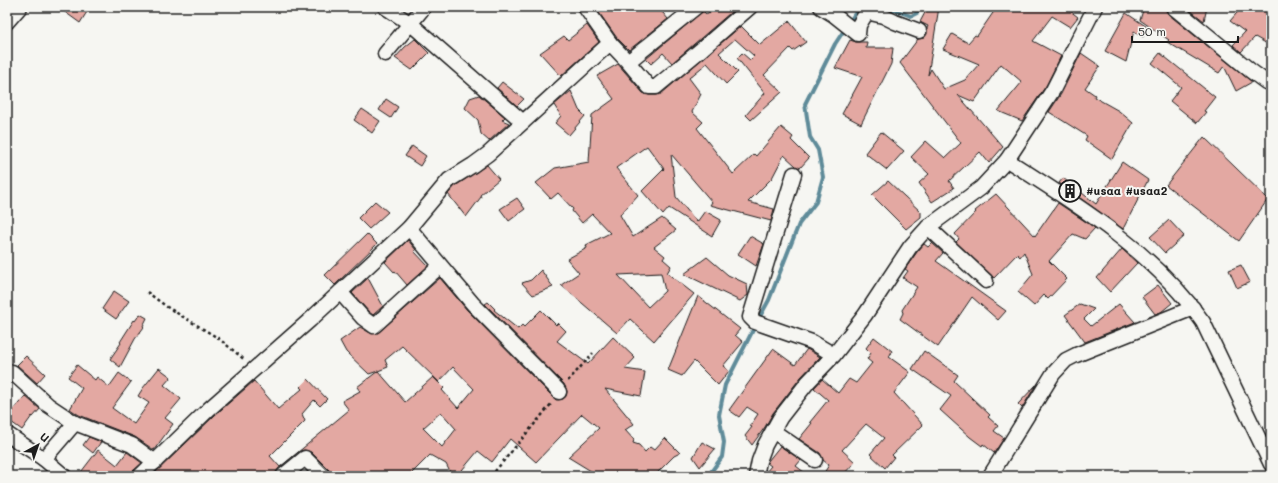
<svg xmlns="http://www.w3.org/2000/svg" width="1278" height="483" font-family="Mali,sans-serif">
<style>
.lines{fill:none;stroke-linecap:round;stroke-linejoin:round}
.stream{stroke:#5f8b99;stroke-width:4}
.building{fill:#e3a8a2;stroke:#1c1c1c;fill-rule:evenodd}
.minor-casing{stroke:#1c1c1c;stroke-width:17}
.path{stroke:#1c1c1c;stroke-width:2.5;stroke-dasharray:3 3;stroke-linecap:butt}
.minor{stroke:#f6f6f2;stroke-width:14}
.labels{text-anchor:middle;stroke-width:4;stroke-linejoin:round;paint-order:stroke}
.poi-label{font-size:12px;font-weight:bold;fill:#1c1c1c;stroke:#f6f6f2;text-anchor:start}
</style>
<rect width="100%" height="100%" fill="#f6f6f2"/>
<filter id="ink" filterUnits="userSpaceOnUse"><feTurbulence type="fractalNoise" baseFrequency=".025" numOctaves="2"/><feDisplacementMap in="SourceGraphic" scale="8" xChannelSelector="R" yChannelSelector="G"/><feConvolveMatrix kernelMatrix="1 2 1 2 8 2 1 2 1" color-interpolation-filters="sRGB"/></filter>
<g filter="url(#ink)">
<g class="lines">
<g class="stream">
<path d="M887 7 911 16 917 13 919 7"/>
<path d="M758 320 769 300 799 224 816 202 823 177 818 150 810 137 805 104 835 44 854 15 862 7"/>
<path d="M708 476 722 457 724 442 719 415 725 385 755 326"/>
</g>
</g>
<g class="building">
<path d="M58 7H90L80 23Z"/>
<path d="M595 7H658L668 19 629 50 617 38Z"/>
<path d="M719 7H737L672 63 663 53 651 64 646 59 703 11 706 14Z"/>
<path d="M928 7H939L928 75 931 69 944 89 965 80 979 64 943 49 952 34 968 43 975 35 977 36 997 7H1065L1078 17 1070 27 1052 16 1033 41 1061 56 1046 86 1022 121 998 111 1022 82 1001 64 974 102 958 95 1003 147 989 163 980 152 949 181 954 188 932 202 919 183 929 174 911 157 926 141 945 158 961 143 900 63 918 39 924 38 927 34V28L928 26 920 22Z"/>
<path d="M1144 7H1165L1168 14 1252 82 1236 91 1224 66 1219 73 1167 42 1169 40 1140 20Z"/>
<path d="M1186 7H1207L1204 21Z"/>
<path d="M1242 7H1271V46L1255 37 1241 52 1233 45 1245 32 1230 21Z"/>
<path d="M1126 13 1147 27 1143 37 1134 31 1126 62 1105 51Z"/>
<path d="M789 21 806 42 793 51 790 48 764 75 782 92 751 120 746 115 765 93 737 58 742 53 750 60 754 56 735 39 719 53 738 72 726 84 707 63 689 78 701 94 692 112 703 122 697 128 733 174 754 154 756 156 781 127 793 137 791 140 809 158 800 168 796 166 784 155 772 178 748 202 774 209 771 221 710 205 712 202 671 154 676 197 697 222 705 211 721 220 712 236 669 208 663 215 642 191 664 169 647 146 616 168 638 195 620 215 633 237 662 218 676 230 654 247 665 256 663 259 671 266 667 273 694 294 654 341 630 319 617 333 561 285 579 273 567 259 587 248 586 245 610 233 592 214 582 223 572 211 573 209 558 193 551 199 536 183 555 168 589 162 592 115 614 99 597 76 618 64 643 93 649 95H657L661 94 741 26 760 45ZM661 273 665 291 648 307 618 275Z"/>
<path d="M587 25 599 42 561 76 540 53 564 36 568 40Z"/>
<path d="M415 39 429 53 412 70 395 58 405 47Z"/>
<path d="M850 40 856 42H867L866 48H893L891 64 861 124 842 114 862 77 835 68Z"/>
<path d="M1081 53 1100 66 1085 88 1095 95 1094 97 1119 111 1133 123 1112 159 1085 140 1087 136 1049 112 1061 94Z"/>
<path d="M1160 53 1215 97 1204 111 1206 112 1197 123 1170 101 1181 87 1152 63Z"/>
<path d="M502 82 524 99 517 106 497 88Z"/>
<path d="M571 91 579 110 585 116 569 135 555 123 561 116 554 105Z"/>
<path d="M479 95 505 117 502 120 509 123 489 141 481 134 478 120 465 108 470 98Z"/>
<path d="M386 99 398 107 391 118 379 110Z"/>
<path d="M362 109 380 121 372 133 354 120Z"/>
<path d="M881 132 904 151 887 170 865 153Z"/>
<path d="M1204 137 1268 199 1239 241 1166 185Z"/>
<path d="M412 146 426 156 420 166 405 156Z"/>
<path d="M1122 162 1148 180 1123 229 1059 183 1063 178 1096 204Z"/>
<path d="M487 165 499 179 480 195 481 197 466 217 448 194 455 186Z"/>
<path d="M888 181 921 212V217L906 229 872 195Z"/>
<path d="M996 194 1035 236 1058 203 1095 228 1085 239 1073 234 1049 261 1067 279 1048 299 1044 295 1034 306 1018 292 1033 274 1024 252 1020 257 1017 254 994 278 956 242 959 239 955 234 976 212 975 211Z"/>
<path d="M517 198 525 209 509 221 500 209Z"/>
<path d="M375 201 388 212 369 229 358 218Z"/>
<path d="M1169 220 1184 236 1165 253 1150 237Z"/>
<path d="M367 234 377 244 335 285 325 275Z"/>
<path d="M750 236 764 244 756 266 738 254Z"/>
<path d="M408 240 416 250 414 251 428 266 407 285 395 271 394 272 385 262Z"/>
<path d="M932 243 943 253 936 261 1006 311 998 320 972 297 938 347 900 319 903 313 902 310 917 287 903 278 908 271 905 269 917 252 924 244 928 247Z"/>
<path d="M1122 249 1137 263 1110 292 1097 278Z"/>
<path d="M707 257 728 275 747 284 748 295 740 301 684 274Z"/>
<path d="M1241 265 1250 282 1237 288 1229 270Z"/>
<path d="M541 270 553 287 533 295 522 283 531 280Z"/>
<path d="M368 278 383 306 373 315 369 312 352 293Z"/>
<path d="M440 278 467 310 556 400 563 399 566 396 567 391 564 384 485 304 488 302 495 309 494 310 518 329 522 325 524 327 541 310 556 325 558 323 566 331 557 341 588 364 613 337 635 358 625 369 645 372 641 396 605 389 634 424 625 430 634 440 633 443 639 445 645 452 650 447 654 450 665 438 680 453 674 456 654 476H599L568 457 599 428 582 414 536 462 510 439 492 462 478 451 457 476H452L446 464 430 455 409 476H331L329 470 311 452 304 450 300 451 278 469 275 476H152L215 415 254 381 278 409 302 389 300 387 308 379 327 399 320 406 314 400 302 414 305 421 270 456 280 467 349 410 342 401 360 391 357 387 378 371 369 374 346 352 340 341 360 327 372 334 379 332ZM402 346 439 382 453 367 474 389 458 408 442 390 444 388 433 377 405 402 378 371 388 367 385 360ZM441 412 456 429 442 447 423 428Z"/>
<path d="M1158 285 1172 303 1161 312 1155 314 1142 297Z"/>
<path d="M114 291 129 301 116 319 102 309Z"/>
<path d="M698 296 740 329 735 335 743 342 723 366 729 371 718 385 694 361 682 376 668 370Z"/>
<path d="M1080 304 1094 309 1084 319 1091 326 1119 304 1135 322 1085 342 1065 315Z"/>
<path d="M140 314 147 318 143 326 144 327 135 339 120 367 110 359 121 343 120 342 134 320 135 321Z"/>
<path d="M874 337 892 351 889 357 910 372 894 393 923 425 892 455 894 457 885 468 870 454 884 438 866 424 842 450 855 462 842 476H822L829 465 823 460 820 453 799 439 812 423 810 422 828 400 814 388 822 379 838 393 849 379 856 383 872 363 867 359 871 353 866 348Z"/>
<path d="M773 349 795 365 807 349 820 357 801 377 773 413 765 427 752 445 745 436 752 427 750 426 758 414 747 407 739 417 729 410Z"/>
<path d="M924 351 958 375 954 381 990 415 988 417 998 426 994 431 1004 438 994 453 983 444 982 446 970 437 940 410 951 396 912 369Z"/>
<path d="M26 356 45 374 37 383 17 365Z"/>
<path d="M77 365 95 380 97 377 109 387 119 373 131 382 112 408 134 424 149 403 138 396 143 388 159 368 171 377 164 385 181 399 165 418 173 424 154 450 135 437 79 415 70 409 82 388 68 377Z"/>
<path d="M1036 385 1022 408 1018 404Z"/>
<path d="M25 396 40 409 33 417 32 416 22 430 7 419V417Z"/>
<path d="M89 437 101 442 93 453 83 445Z"/>
<path d="M702 442 715 449 700 467 693 457Z"/>
<path d="M780 446 801 460 796 466 809 476H765V473L771 466 767 463 768 461Z"/>
<path d="M98 450 117 465 127 452 142 463 134 470 132 476H78Z"/>
</g>
<g class="lines">
<g class="minor-casing">
<g id="minor">
<path d="M385 7 411 24 523 122"/>
<path d="M585 7 610 43"/>
<path d="M821 7 834 15 858 34 859 25 867 12 883 16 895 22 919 31"/>
<path d="M1173 7 1251 71 1266 82 1271 83"/>
<path d="M7 22 20 7"/>
<path d="M385 54 424 7"/>
<path d="M628 62 649 87H656L703 48 750 7"/>
<path d="M1007 160C1078 205 1154 252 1203 322L1271 464"/>
<path d="M794 174 750 317 755 322 812 342 834 355"/>
<path d="M928 227 986 281"/>
<path d="M409 228 473 304 557 389 559 392"/>
<path d="M340 292 363 318 374 326 440 266"/>
<path d="M12 372 48 405 75 423 44 459 64 476"/>
<path d="M75 423 132 445 155 462"/>
<path d="M773 431 815 460"/>
<path d="M7 434 44 459"/>
<path d="M140 476 209 409 310 320 409 228 449 180 473 165 488 154 610 43 628 62 696 7"/>
<path d="M283 476 305 458 323 476"/>
<path d="M756 476 759 461 765 445 780 418 808 382 834 355 865 315 910 247 928 227 981 188 1007 160 1053 90 1095 7"/>
<path d="M990 476 1053 374 1066 360 1076 355 1193 308"/>
</g>
</g>
<g class="path">
<path d="M147 292 167 307 218 338 245 360"/>
<path d="M568 381 593 353"/>
<path d="M491 476 552 403"/>
</g>
<use href="#minor" class="minor"/>
</g>
</g>
<defs>
<g id="building-ring" transform="scale(1.15)"><circle r="9.5" fill="#f6f6f2" stroke="#1c1c1c" stroke-width="1.5"/><path d="M-4-6H4V6H1V3H-1V6H-4ZM-2.5-4.3h1.7v1.8h-1.7ZM.8-4.3h1.7v1.8H.8ZM-2.5-1h1.7V.8h-1.7ZM.8-1h1.7V.8H.8Z" fill="#1c1c1c"/></g>
</defs>
<g fill-rule="evenodd">
<use href="#building-ring" x="1070" y="191"/>
</g>
<g class="labels">
<g class="poi-label">
<text x="1086" y="195">#usaa #usaa2</text>
</g>
</g>
<rect width="1278" height="483" fill="none" stroke="#f6f6f2" stroke-width="24"/>
<rect x="12" y="12" width="1254" height="459" fill="none" stroke="#1c1c1c" stroke-width="1.5" filter="url(#ink)"/>
<g transform="translate(38 445) rotate(40)" stroke="#f6f6f2" stroke-width="3" paint-order="stroke">
<path d="M0-3L7 15L0 10L-7 15Z" fill="#1c1c1c"/>
<text y="-6" font-size="11" font-weight="bold" text-anchor="middle" fill="#1c1c1c">U</text>
</g>
<path d="M1132 36v6h106v-6" fill="none" stroke="#1c1c1c" stroke-width="2"/>
<text x="1138" y="36" font-size="12" fill="#1c1c1c" stroke="#f6f6f2" stroke-width="3" paint-order="stroke">50 m</text>
</svg>
